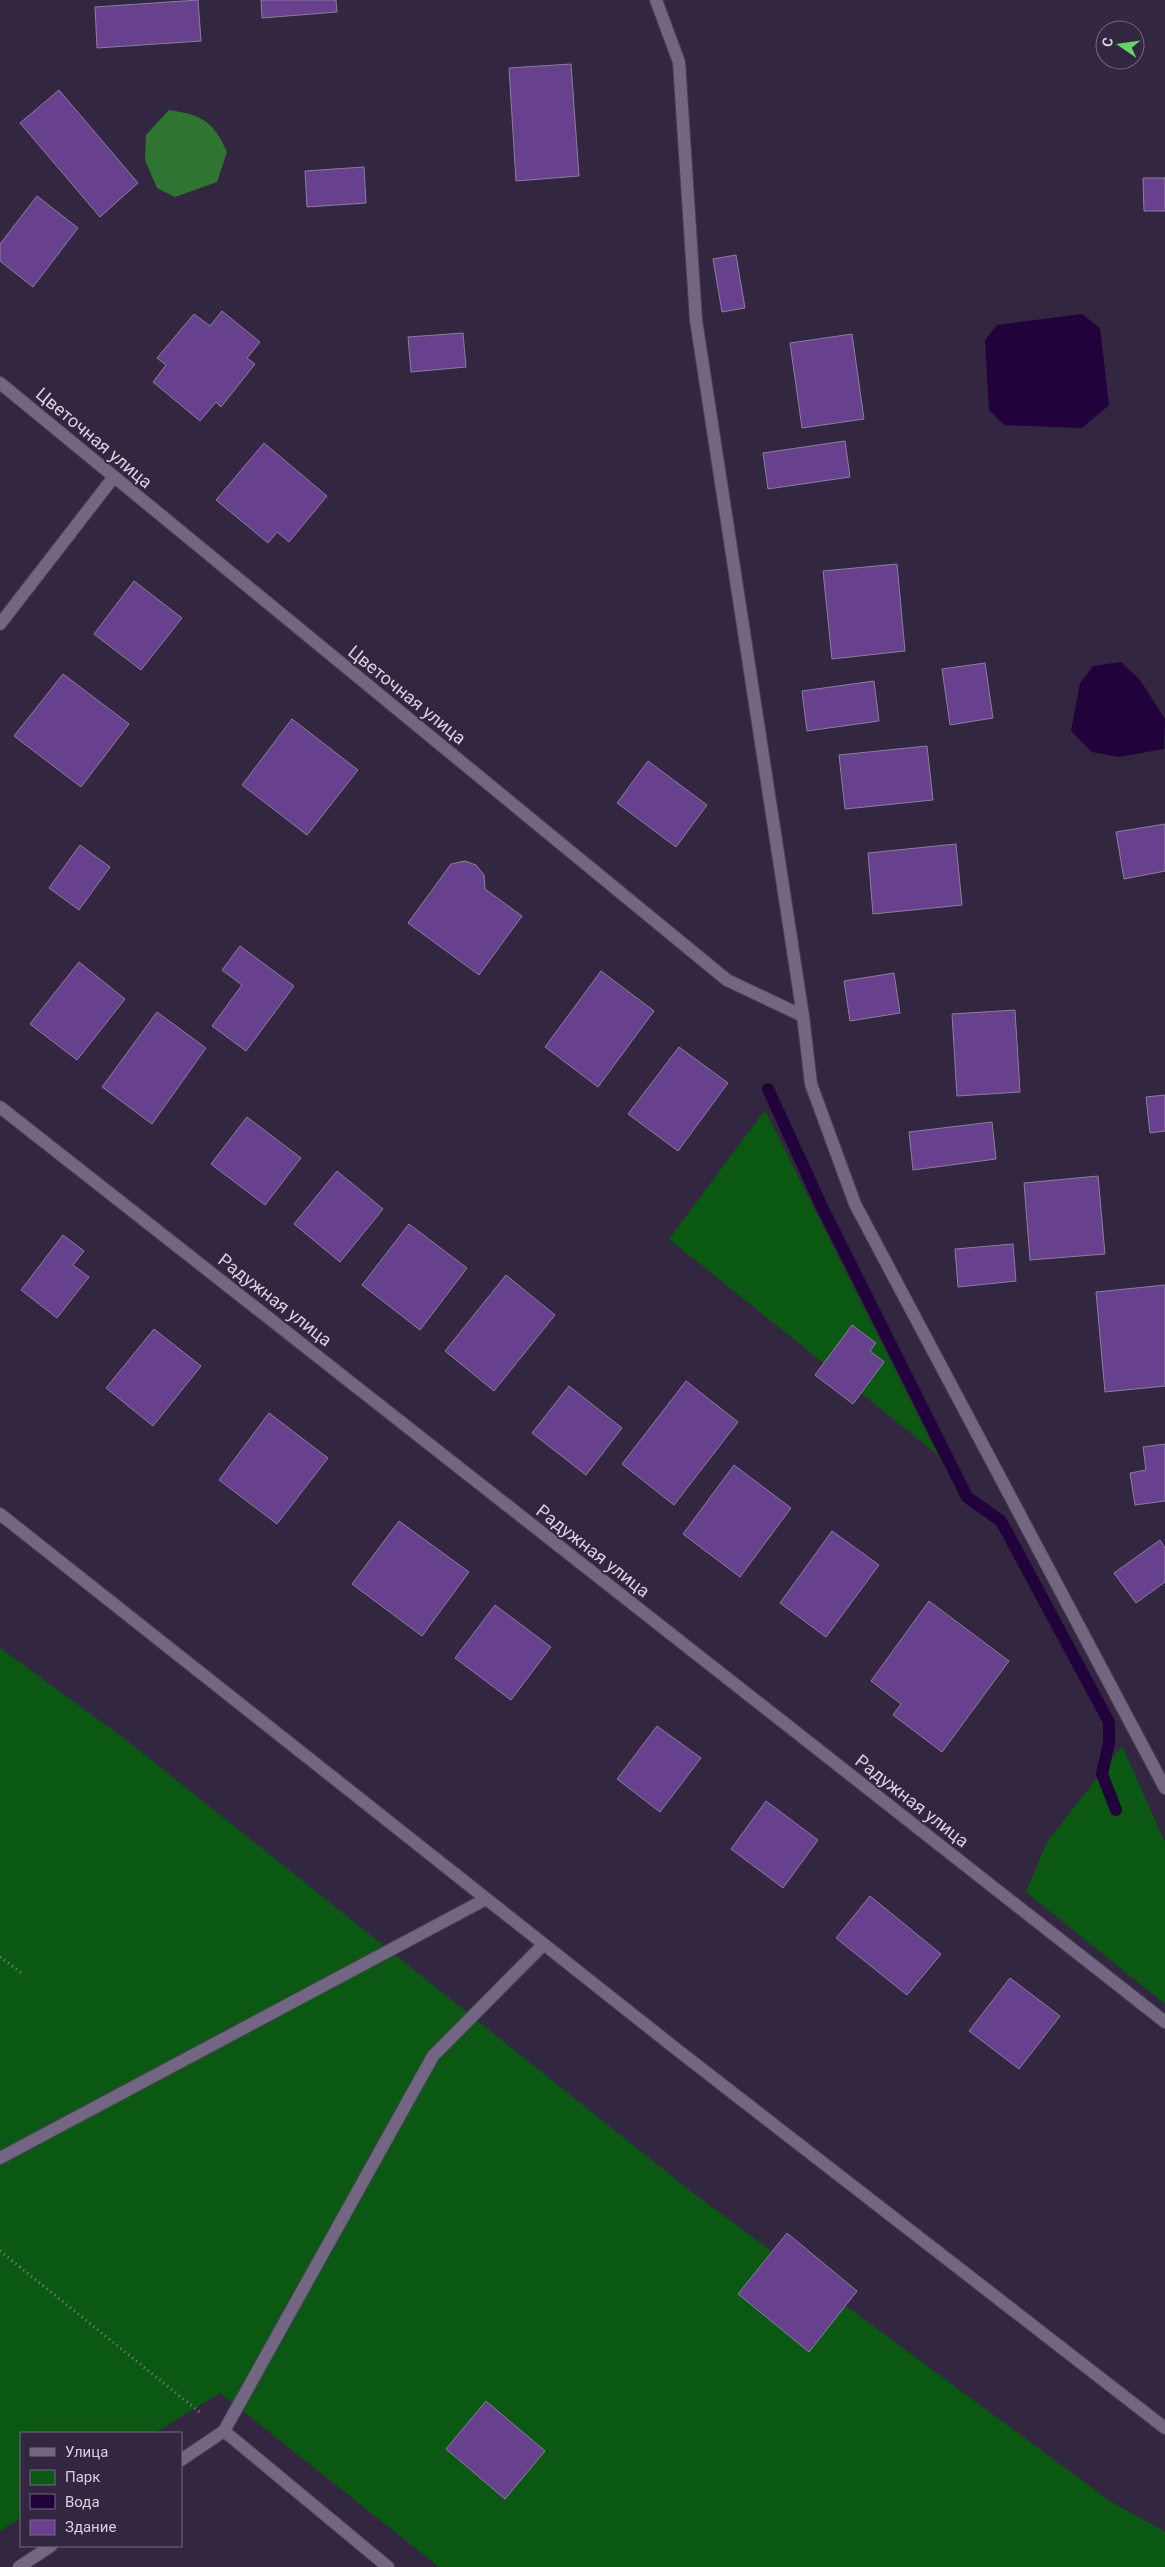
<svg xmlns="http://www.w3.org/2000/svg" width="1165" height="2567" font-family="Roboto,sans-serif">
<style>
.green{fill:#0a5812}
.forest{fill:#2f7531}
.water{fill:#22023a}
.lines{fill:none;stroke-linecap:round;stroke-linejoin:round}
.stream{stroke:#22023a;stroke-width:12}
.building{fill:#67418d;stroke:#8c7e9d}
.minor-casing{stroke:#4b4156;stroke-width:14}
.path{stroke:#897f94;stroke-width:3;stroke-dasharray:1 4;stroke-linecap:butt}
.minor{stroke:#736683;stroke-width:12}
.labels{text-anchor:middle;stroke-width:4;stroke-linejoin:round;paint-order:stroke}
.street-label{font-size:18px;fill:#d7d0e0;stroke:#322640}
</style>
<rect width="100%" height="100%" fill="#322640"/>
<g class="green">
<path d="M765 1110 938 1455 669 1239Z"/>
<path d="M0 1648 125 1739 693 2193 1110 2501 1165 2532V2567H439L220 2393 155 2433H21V2518L0 2531Z"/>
<path d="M1122 1746 1165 1842V2004L1026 1892 1047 1842Z"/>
</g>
<path class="forest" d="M169 110C202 115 213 121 227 152L217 182 175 197 157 188 145 160 146 135Z"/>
<g class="water">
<path d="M1082 314 1100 328 1109 405 1082 428 1004 425 989 410 985 340 997 325Z"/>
<path d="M1121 662 1140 680 1165 719 1164 749 1119 757 1092 752 1071 731 1080 683 1093 666Z"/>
</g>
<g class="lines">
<path class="stream" d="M768 1089 822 1207 967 1497 1001 1521 1109 1722V1743L1102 1774 1116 1810"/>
</g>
<g class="building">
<path d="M198 0 201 41 97 48 95 7Z"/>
<path d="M261 0H336L337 12 262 18Z"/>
<path d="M571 64 579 176 516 181 509 68Z"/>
<path d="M59 90 138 183 100 217 20 123Z"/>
<path d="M364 167 366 203 307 207 305 171Z"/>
<path d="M1143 178H1165V211H1144Z"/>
<path d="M37 196 78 228 33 287 0 261V244Z"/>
<path d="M736 255 745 308 722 312 713 259Z"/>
<path d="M222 311 260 342 247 358 255 364 221 407 216 402 200 421 153 382 166 365 157 358 194 314 210 326Z"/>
<path d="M463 333 466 367 411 372 408 337Z"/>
<path d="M852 334 864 419 802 428 790 343Z"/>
<path d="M845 441 850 477 768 489 763 453Z"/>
<path d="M264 443 327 496 289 542 277 532 268 543 216 500Z"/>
<path d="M897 564 905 651 832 659 823 571Z"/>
<path d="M134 581 182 618 141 670 94 634Z"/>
<path d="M985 663 993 718 950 725 942 669Z"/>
<path d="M63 674 129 724 81 787 14 736Z"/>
<path d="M874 681 879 721 807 731 802 691Z"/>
<path d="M292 719 358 770 307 835 242 785Z"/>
<path d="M927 746 933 800 845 809 839 755Z"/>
<path d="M648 761 707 805 676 847 617 803Z"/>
<path d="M1165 824V871L1124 879 1116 832Z"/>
<path d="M956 844 962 905 873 914 868 853Z"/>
<path d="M80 845 110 867 79 910 49 888Z"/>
<path d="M465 861 476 865 484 875 485 889 522 916 479 975 408 923 451 864Z"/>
<path d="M240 946 294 986 246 1051 212 1026 242 985 222 970Z"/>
<path d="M79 962 125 999 77 1060 30 1024Z"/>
<path d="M601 971 654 1011 598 1087 545 1047Z"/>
<path d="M894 973 900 1013 850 1021 844 981Z"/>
<path d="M1015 1010 1020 1092 957 1096 952 1014Z"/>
<path d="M157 1012 206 1048 152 1124 102 1087Z"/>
<path d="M679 1047 728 1083 678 1151 628 1114Z"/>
<path d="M1165 1095V1131L1150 1133 1146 1097Z"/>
<path d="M247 1117 301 1158 265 1205 211 1164Z"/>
<path d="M992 1122 996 1159 913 1170 909 1132Z"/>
<path d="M337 1171 383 1209 340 1262 294 1224Z"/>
<path d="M1098 1176 1105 1254 1030 1260 1024 1183Z"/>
<path d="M409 1224 467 1268 420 1330 362 1285Z"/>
<path d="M63 1235 84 1251 73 1265 89 1277 57 1318 21 1290Z"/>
<path d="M1013 1244 1016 1281 958 1287 955 1249Z"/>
<path d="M506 1275 555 1315 494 1391 445 1351Z"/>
<path d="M1165 1285V1386L1105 1392 1096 1292Z"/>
<path d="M852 1325 876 1343 870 1351 884 1362 853 1404 815 1375Z"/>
<path d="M154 1329 201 1366 153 1426 106 1388Z"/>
<path d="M686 1381 738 1422 674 1505 622 1464Z"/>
<path d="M569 1386 622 1428 586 1475 532 1433Z"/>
<path d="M269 1413 328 1458 277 1524 219 1480Z"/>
<path d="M1165 1444V1501L1135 1505 1130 1473 1146 1470 1143 1447Z"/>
<path d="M734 1465 791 1508 740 1577 683 1534Z"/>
<path d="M399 1521 469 1572 422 1636 352 1584Z"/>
<path d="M832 1531 879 1565 826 1637 780 1603Z"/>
<path d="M1160 1540 1165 1548V1582L1136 1603 1114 1573Z"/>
<path d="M929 1601 1009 1661 942 1752 893 1715 901 1704 871 1681Z"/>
<path d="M495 1605 551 1647 511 1700 455 1658Z"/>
<path d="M657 1726 701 1758 660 1812 617 1779Z"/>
<path d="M766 1801 818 1840 783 1888 731 1849Z"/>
<path d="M870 1896 941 1954 907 1995 836 1938Z"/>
<path d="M1010 1978 1060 2016 1019 2069 969 2031Z"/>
<path d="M787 2233 857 2291 809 2352 738 2294Z"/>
<path d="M486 2401 545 2451 505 2499 446 2449Z"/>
</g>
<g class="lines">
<g class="minor-casing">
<g id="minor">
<path d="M656 0 679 62 696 320 803 1016 811 1084 855 1204 1165 1788"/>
<path d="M0 383 727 980 803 1016"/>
<path d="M0 624 113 478"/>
<path d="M0 1107 1165 2022"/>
<path d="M0 1514 680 2052 1165 2428"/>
<path d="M0 2158 486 1899"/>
<path d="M224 2431 388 2567"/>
<path d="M181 2460 224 2431 433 2056 543 1945"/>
<path d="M19 2567 51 2546"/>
</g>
</g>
<g class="path">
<path d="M0 1957 24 1975"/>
<path d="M0 2251 202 2414"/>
</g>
<use href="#minor" class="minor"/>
</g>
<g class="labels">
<g class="street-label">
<text transform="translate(94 438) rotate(40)" y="6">Цветочная улица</text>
<text transform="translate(407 695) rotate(39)" y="6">Цветочная улица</text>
<text transform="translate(275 1300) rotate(38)" y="6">Радужная улица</text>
<text transform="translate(593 1551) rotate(38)" y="6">Радужная улица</text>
<text transform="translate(912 1801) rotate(38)" y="6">Радужная улица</text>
</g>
</g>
<rect x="20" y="2432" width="162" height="115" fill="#322640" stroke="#746a80"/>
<rect x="30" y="2448" width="25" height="8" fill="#736683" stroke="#746a80"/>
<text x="65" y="2457" font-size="15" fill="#d7d0e0">Улица</text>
<rect x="30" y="2470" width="25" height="15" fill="#0a5812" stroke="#746a80"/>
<text x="65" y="2482" font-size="15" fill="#d7d0e0">Парк</text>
<rect x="30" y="2494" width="25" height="15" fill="#22023a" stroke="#746a80"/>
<text x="65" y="2507" font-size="15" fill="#d7d0e0">Вода</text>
<rect x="30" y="2520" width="25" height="15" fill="#67418d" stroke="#746a80"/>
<text x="65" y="2532" font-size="15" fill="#d7d0e0">Здание</text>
<g transform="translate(1120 45) rotate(283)"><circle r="24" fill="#322640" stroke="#746a80"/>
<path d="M0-4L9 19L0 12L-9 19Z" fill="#65d467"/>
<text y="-8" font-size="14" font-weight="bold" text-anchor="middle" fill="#d7d0e0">С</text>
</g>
</svg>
